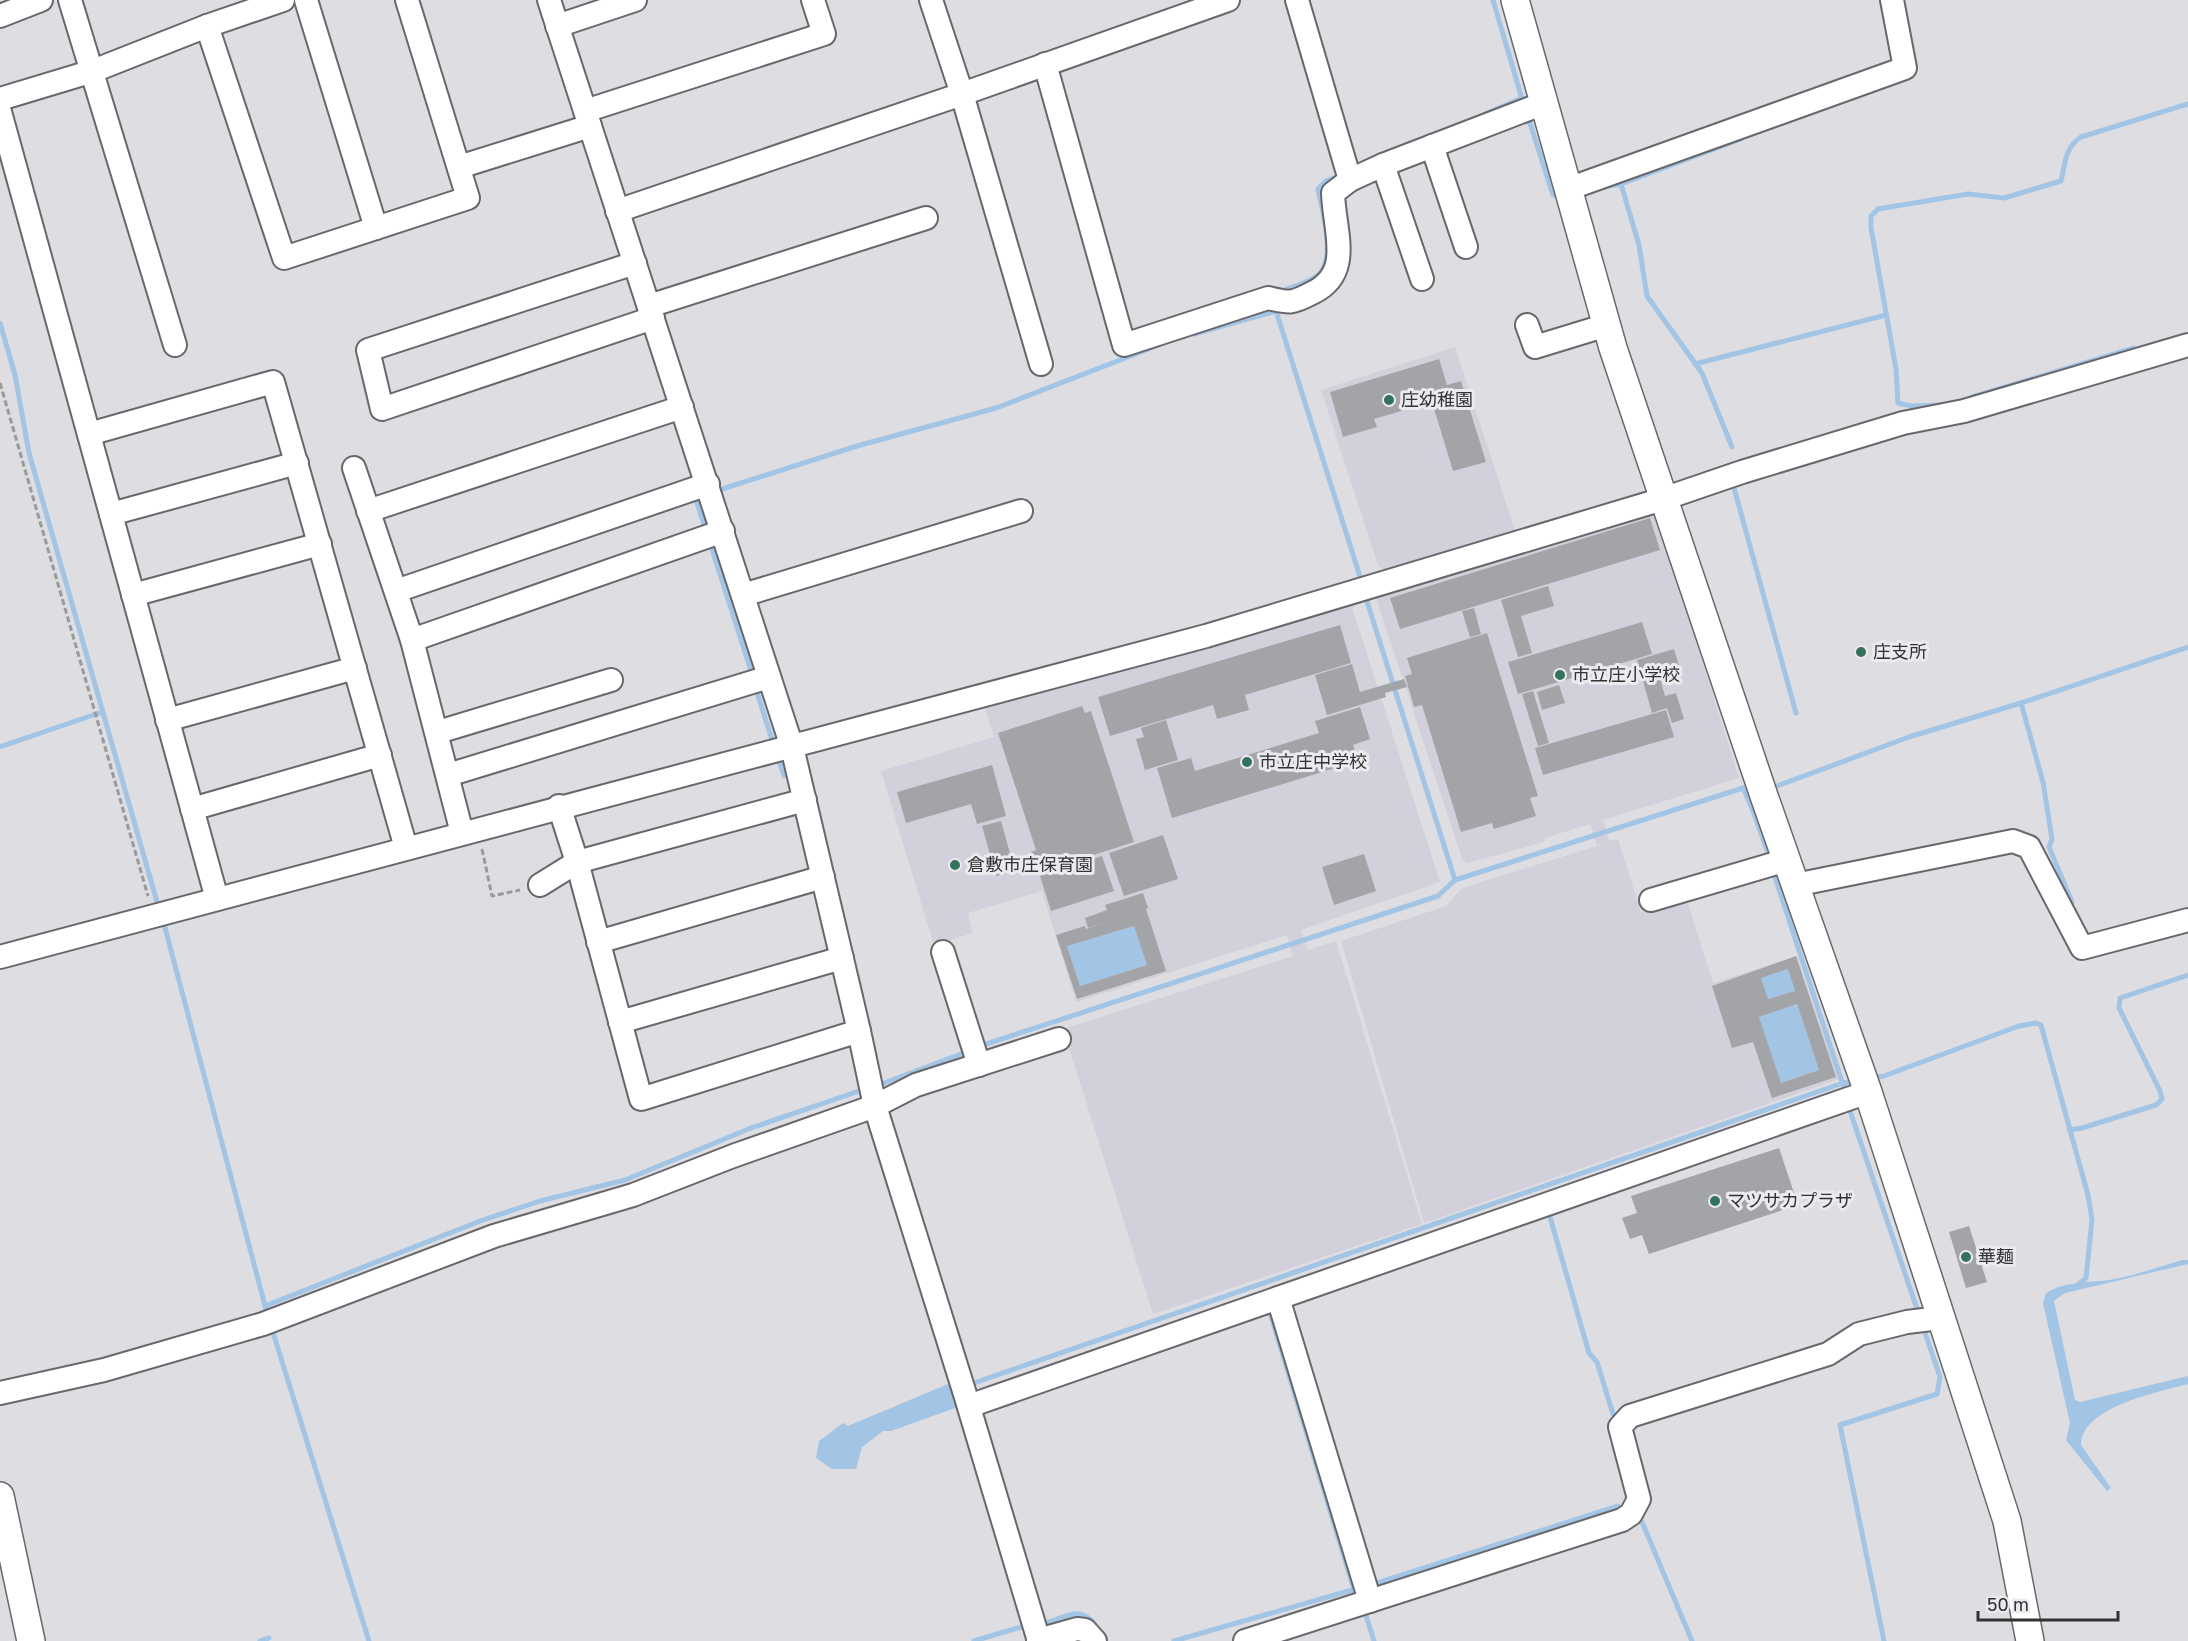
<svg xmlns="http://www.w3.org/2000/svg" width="2188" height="1641" font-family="'Golos Text','Noto Sans JP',sans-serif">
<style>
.built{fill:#d3d0db}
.water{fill:#a2c4e5}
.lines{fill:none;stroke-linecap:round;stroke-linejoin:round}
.stream{stroke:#a2c4e5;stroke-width:5}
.building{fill:#a3a4a8;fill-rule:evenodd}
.minor-casing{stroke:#68676b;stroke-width:26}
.tertiary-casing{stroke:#68676b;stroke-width:30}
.path{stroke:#9a9a9d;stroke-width:3;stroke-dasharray:6 3;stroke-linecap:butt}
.minor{stroke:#fff;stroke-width:22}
.tertiary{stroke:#fff;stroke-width:27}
.poi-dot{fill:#35725d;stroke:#eceaef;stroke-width:2}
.labels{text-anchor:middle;stroke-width:6;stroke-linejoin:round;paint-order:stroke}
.poi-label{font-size:18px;fill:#323233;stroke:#eceaef;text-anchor:start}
</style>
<rect width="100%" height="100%" fill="#dedde1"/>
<g class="built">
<path d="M1455 347 1515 531 1387 572 1378 565 1321 390Z"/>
<path d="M1655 511 1739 778 1603 820 1609 841 1618 839 1641 912 1686 898 1713 983 1797 956 1839 1079 1424 1223 1341 941 1446 906 1462 888 1597 846 1590 824 1545 838 1544 842 1467 863 1462 859 1375 595Z"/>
<path d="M1355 598 1353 610 1440 882 1301 930 1308 950 1336 941 1422 1224 1153 1314 1063 1029 1293 956 1287 935 1076 1002 1042 891 968 913 973 933 934 945 881 771 994 737 983 702Z"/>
</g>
<g class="water">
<path d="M1134 926 1147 965 1080 986 1067 946Z"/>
<path d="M1788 969 1795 991 1768 999 1761 978Z"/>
<path d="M1797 1004 1819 1070 1781 1083 1759 1017Z"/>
<path d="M2182 1260H2188V1264L2065 1293 2054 1301 2075 1400 2080 1402 2188 1376V1384C2159 1392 2081 1407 2081 1445L2111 1488 2107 1491 2066 1440 2070 1423 2043 1303 2046 1293C2066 1281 2087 1283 2109 1280 2134 1276 2158 1267 2182 1260Z"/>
<path d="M948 1384 958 1407 891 1431H883L862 1447 856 1469H832L816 1458 819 1441 843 1423 848 1426Z"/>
</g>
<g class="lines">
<g class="stream">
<path d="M1493 0 1522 99"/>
<path d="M1485 114 1522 98"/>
<path d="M1528 117 1553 195H1557"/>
<path d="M1621 184 1741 139"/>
<path d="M1602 187 1621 184 1639 245 1647 296 1702 373 1732 447"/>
<path d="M1282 294 1284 290C1295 286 1314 281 1321 272 1335 253 1322 210 1318 189L1326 181 1341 175"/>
<path d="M1278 306 1276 311 1362 583"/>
<path d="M0 323 15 375 29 453 159 909"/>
<path d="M1194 334 1276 311"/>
<path d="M1695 364 1886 315"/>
<path d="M1972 397 2134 348"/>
<path d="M1943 405 1912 406 1898 403 1896 369 1871 228V216L1878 209 1968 194 2004 198 2061 181C2065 164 2065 147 2081 137L2188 104"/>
<path d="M1734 488 1796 713"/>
<path d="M722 489 857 446 996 408 1159 345"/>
<path d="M701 501 697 503 706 531"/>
<path d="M709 540 753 677"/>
<path d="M1365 595 1455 880"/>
<path d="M755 686 774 746"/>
<path d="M2021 703 2043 782 2052 839 2049 847 2072 902"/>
<path d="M0 747 102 712"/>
<path d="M777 755 784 776"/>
<path d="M1743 788 1752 808 1770 859"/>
<path d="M1769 789 1909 737 2021 703 2188 647"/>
<path d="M1773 871 1843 1085"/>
<path d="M163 920 268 1317"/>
<path d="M980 1046 1438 896 1455 880 1743 788H1754"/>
<path d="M1871 1078 1884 1076 2019 1026 2036 1023 2041 1025 2088 1195 2092 1220 2086 1278 2079 1284"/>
<path d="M876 1086 969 1051"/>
<path d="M1848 1105 1919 1315"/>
<path d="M2069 1130 2082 1128 2156 1105 2162 1099 2160 1091 2119 1008 2120 998 2188 975"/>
<path d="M1548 1210 1589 1353 1597 1362 1613 1414"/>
<path d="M265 1306 480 1221 540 1201 625 1180 751 1128 865 1089"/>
<path d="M1268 1306 1355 1593"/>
<path d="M271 1326 369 1641"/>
<path d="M968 1385 1843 1083 1856 1081"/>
<path d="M1642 1522 1692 1641"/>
<path d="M1371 1585 1618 1506"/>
<path d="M1364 1609 1374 1641"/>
<path d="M1040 1624C1064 1620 1081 1601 1097 1628"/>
<path d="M260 1641 269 1638"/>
<path d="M974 1641 1028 1625"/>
<path d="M1174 1641 1359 1588"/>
<path d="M1884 1641 1840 1425 1937 1394 1940 1377 1923 1327"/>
</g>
</g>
<g class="building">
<path d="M1439 359 1447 385 1461 381 1486 462 1453 471 1432 402 1374 419 1377 427 1343 437 1330 392Z"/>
<path d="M1650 518 1660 550 1400 629 1390 598Z"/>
<path d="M1548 586 1554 606 1521 616 1532 653 1518 657 1501 600Z"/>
<path d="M1474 608 1481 634 1470 637 1462 611Z"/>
<path d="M1642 622 1652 654 1518 694 1508 662Z"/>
<path d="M1340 625 1351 663 1245 695 1249 710 1217 719 1213 705 1110 736 1098 697Z"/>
<path d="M1487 633 1538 796 1530 798 1536 816 1494 829 1492 823 1461 832 1422 705 1414 707 1405 676 1412 674 1407 658Z"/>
<path d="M1674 649 1682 676 1661 682 1665 696 1676 693 1684 719 1672 723 1667 708 1652 713 1637 660Z"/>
<path d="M1352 664 1360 692 1404 679 1407 687 1385 693 1386 697 1327 715 1315 675Z"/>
<path d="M1559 685 1565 703 1542 710 1537 692Z"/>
<path d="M1533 691 1549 743 1538 746 1522 694Z"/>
<path d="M1082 706 1085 713 1091 711 1134 842 1038 873 1031 852 1036 850 998 733Z"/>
<path d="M1360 707 1370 739 1353 745 1358 761 1172 818 1157 768 1191 758 1195 771 1319 733 1315 721Z"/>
<path d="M1666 710 1674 737 1543 775 1535 748Z"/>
<path d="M1166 720 1178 760 1145 770 1136 739 1144 737 1141 728Z"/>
<path d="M992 765 1006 816 977 824 971 804 906 823 897 792Z"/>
<path d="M1001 821 1015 871 996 876 982 826Z"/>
<path d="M1163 835 1178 879 1124 896 1109 853Z"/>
<path d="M1364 854 1376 891 1334 905 1322 867Z"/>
<path d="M1102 856 1114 891 1051 911 1040 876Z"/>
<path d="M1143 893 1148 908 1146 909 1166 971 1077 999 1056 935 1085 926 1086 929 1108 922 1088 928 1085 918 1107 910 1105 905ZM1134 926 1147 965 1080 986 1067 946Z"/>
<path d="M1796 956 1836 1077 1772 1098 1753 1042 1732 1048 1712 986ZM1788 969 1795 991 1768 999 1761 978ZM1797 1004 1819 1070 1781 1083 1759 1017Z"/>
<path d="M1779 1148 1798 1205 1649 1254 1642 1235 1630 1239 1622 1218 1637 1213 1631 1196Z"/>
<path d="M1969 1226 1987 1282 1966 1288 1949 1232Z"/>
</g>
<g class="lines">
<g class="minor-casing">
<g id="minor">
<path d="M70 0 175 345"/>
<path d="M306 0 376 228"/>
<path d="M549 0 792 747 859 1031 875 1106 965 1394 1039 1641"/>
<path d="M931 0 962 94 1041 364"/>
<path d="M1297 0 1350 180"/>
<path d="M0 16 41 0"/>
<path d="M207 26 284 258 468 198 407 0"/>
<path d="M557 26 635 0"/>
<path d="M1045 64 1124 345 1268 298C1290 303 1291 304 1312 293 1354 273 1334 231 1333 193L1350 180 1383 165 1544 103"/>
<path d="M0 99 93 71 207 26 283 0"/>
<path d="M585 111 824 34 813 0"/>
<path d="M0 112 217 899"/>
<path d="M1432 146 1466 247"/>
<path d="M1383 165 1422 279"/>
<path d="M459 167 590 126"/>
<path d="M1568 189 1905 68 1892 0"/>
<path d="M617 211 962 94 1228 0"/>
<path d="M635 263 368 350 382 409 653 318"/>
<path d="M649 306 926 218"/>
<path d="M1527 325 1535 347 1607 325"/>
<path d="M89 434 273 382 406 848"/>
<path d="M354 468 412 640 462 833"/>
<path d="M368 511 682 407"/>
<path d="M111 514 297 463"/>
<path d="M396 591 708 484"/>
<path d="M133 595 320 544"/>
<path d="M743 595 1021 511"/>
<path d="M412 640 723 531"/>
<path d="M167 720 355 668"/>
<path d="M438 732 611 680"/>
<path d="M448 775 769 677"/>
<path d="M559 806 577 862 641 1099 859 1031"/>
<path d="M192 809 380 755"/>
<path d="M540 885 577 862 805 800"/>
<path d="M1795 885 2013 841 2029 847 2082 948 2188 920"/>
<path d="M1651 900 1787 860"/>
<path d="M598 942 823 877"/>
<path d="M943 952 979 1065"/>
<path d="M0 957 1206 636 1663 499 1742 472 1903 423 1964 411 2188 345"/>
<path d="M620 1022 842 958"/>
<path d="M1278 1298 1370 1601"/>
<path d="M0 1393 104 1370 263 1324 494 1236 633 1195 733 1156 875 1106 916 1085 1059 1039"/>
<path d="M969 1406 1868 1092"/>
<path d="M1038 1640 1077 1629 1085 1630 1095 1641"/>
<path d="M1245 1641 1622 1520 1631 1514 1639 1499 1620 1427 1630 1416 1828 1354 1859 1334 1907 1322 1940 1318"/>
</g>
</g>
<g class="tertiary-casing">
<g id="tertiary">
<path d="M1515 0 1613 348 1764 796 1868 1092 2007 1521 2030 1641"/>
<path d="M0 1496 31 1641"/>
</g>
</g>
<g class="path">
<path d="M0 383 148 896"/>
<path d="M482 849 492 896 520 890"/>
</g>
<use href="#minor" class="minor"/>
<use href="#tertiary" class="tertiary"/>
</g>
<g class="poi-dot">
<circle cx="1389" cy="400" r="6"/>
<circle cx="1861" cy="652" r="6"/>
<circle cx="1560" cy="675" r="6"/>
<circle cx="1247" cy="762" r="6"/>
<circle cx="955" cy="865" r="6"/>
<circle cx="1715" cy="1201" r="6"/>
<circle cx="1966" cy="1257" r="6"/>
</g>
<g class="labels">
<g class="poi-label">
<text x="1401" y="406">庄幼稚園</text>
<text x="1873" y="658">庄支所</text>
<text x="1572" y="681">市立庄小学校</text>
<text x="1259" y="768">市立庄中学校</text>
<text x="967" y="871">倉敷市庄保育園</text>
<text x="1727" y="1207">マツサカプラザ</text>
<text x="1978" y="1263">華麺</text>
</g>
</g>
<path d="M1978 1611v9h140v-9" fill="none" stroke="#323233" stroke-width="3"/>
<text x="1987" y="1611" font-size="18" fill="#323233" stroke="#eceaef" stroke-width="4.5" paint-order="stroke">50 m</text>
</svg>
